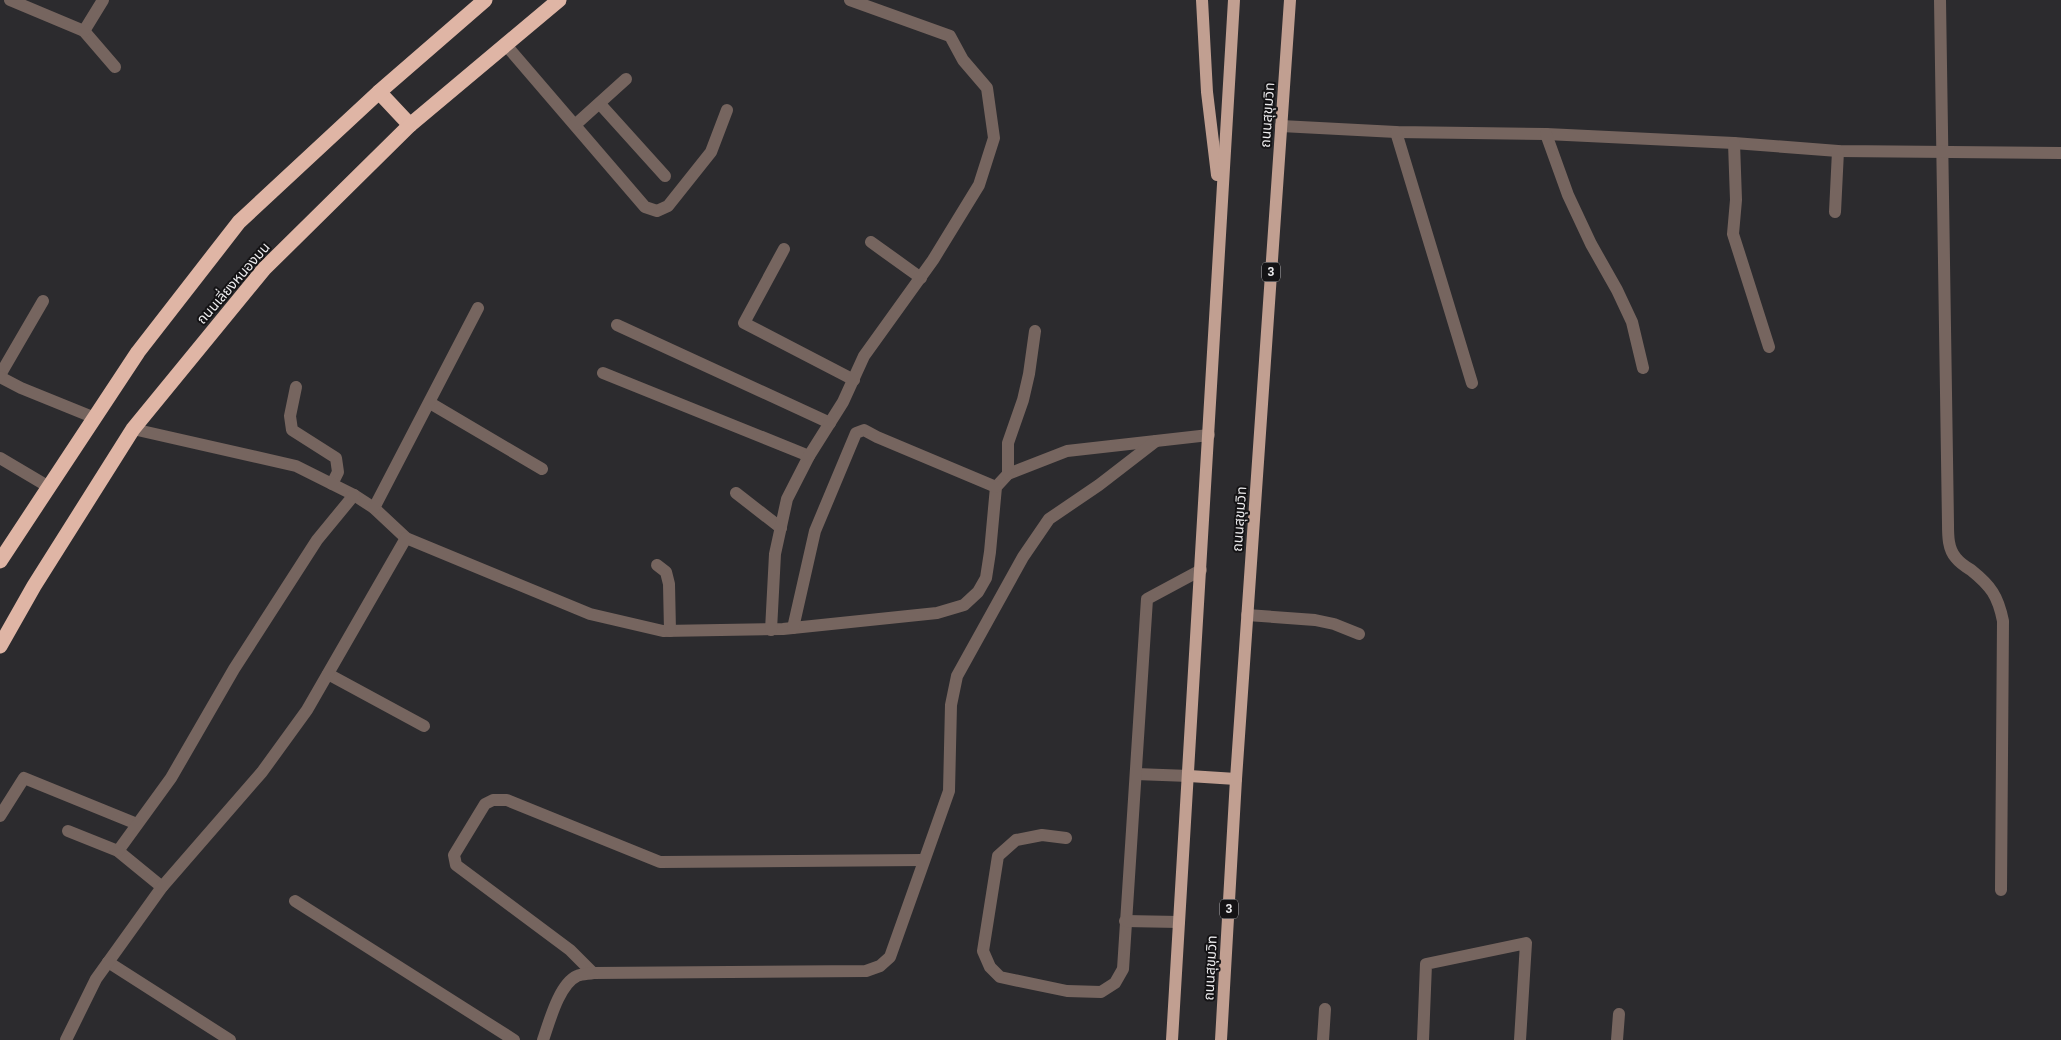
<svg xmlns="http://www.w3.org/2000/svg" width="2061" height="1040" font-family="Roboto,'Noto Sans Thai',sans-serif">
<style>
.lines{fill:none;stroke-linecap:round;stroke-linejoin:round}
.minor{stroke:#76655f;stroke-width:12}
.major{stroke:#c19f91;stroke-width:12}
.highway{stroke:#dfb5a5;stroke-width:15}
.labels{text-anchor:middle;stroke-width:4;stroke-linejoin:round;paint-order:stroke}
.shield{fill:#141315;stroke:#acabad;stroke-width:1}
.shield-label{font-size:12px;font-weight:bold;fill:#edecee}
.street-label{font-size:14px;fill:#edecee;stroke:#141315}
</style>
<rect width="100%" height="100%" fill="#2c2b2e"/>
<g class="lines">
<g class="minor">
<path d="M10 0 84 31 115 67"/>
<path d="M1940 0 1948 524C1948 536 1948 549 1956 558 1960 563 1966 567 1971 570 1991 586 1998 596 2003 621L2001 890"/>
<path d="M84 31 103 0"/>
<path d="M505 44 645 207 657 211 668 206 711 152 727 110"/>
<path d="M600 104 665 176"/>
<path d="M575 125 626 79"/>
<path d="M1281 126 1396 132 1546 134 1734 143 1838 151 2061 153"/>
<path d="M1396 132 1472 383"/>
<path d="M1546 134 1568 195 1591 244 1617 290 1632 322 1643 368"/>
<path d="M1734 143 1736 200 1733 234 1769 347"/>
<path d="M1835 212 1838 151"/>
<path d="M871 242 921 278"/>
<path d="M784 249 744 323 854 380"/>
<path d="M617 325 830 423"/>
<path d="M603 373 809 456"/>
<path d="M0 375 43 301"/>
<path d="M0 377 21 388 95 418"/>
<path d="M296 387 290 416 292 430 336 458 338 472 332 484"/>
<path d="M430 403 542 469"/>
<path d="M133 429 296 466 354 495 374 508 406 538 590 614 663 631 783 629 937 613 964 605 978 592 986 578 990 552 996 487 1008 474 1067 451 1209 435"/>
<path d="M0 458 49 487"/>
<path d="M1008 474V443L1023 400 1029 374 1035 331"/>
<path d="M736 493 781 528"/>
<path d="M374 508 478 308"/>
<path d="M657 565 666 572 669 584 670 631"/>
<path d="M1247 615 1315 620 1334 624 1359 634"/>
<path d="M793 628 815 531 856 433 864 430 877 437 996 487"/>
<path d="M771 630 775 554 787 499 809 456 843 402 864 356 933 260 979 185 994 138 987 88 963 60 950 36 850 0"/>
<path d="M328 674 424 726"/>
<path d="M1136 774 1189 776"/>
<path d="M0 816 24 778 137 824"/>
<path d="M68 831 118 851 162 887"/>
<path d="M1066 838 1042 835 1016 840 998 856 983 951 990 967 1000 977 1067 991 1101 992 1115 983 1123 969 1147 599 1201 570"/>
<path d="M118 851 171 778 234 669 317 540 354 495"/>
<path d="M295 901 514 1040"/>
<path d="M1125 921 1179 922"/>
<path d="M108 962 230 1040"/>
<path d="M593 973 570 950 456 865 454 855 485 804 493 800H507L660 862 923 860"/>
<path d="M66 1040 96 979 162 887 262 772 307 710 406 538"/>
<path d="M543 1040C549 1023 559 984 577 976 581 974 588 974 593 973L866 971 880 966 890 957 949 791 951 705 957 676 1023 557 1049 519 1099 485 1156 441"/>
<path d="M1323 1040 1325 1009"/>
<path d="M1423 1040 1426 964 1526 943 1520 1040"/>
<path d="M1617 1040 1619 1014"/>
</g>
<g class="major">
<path d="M1202 0 1207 92 1217 175"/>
<path d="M1189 776 1236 779"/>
<path d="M1172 1040 1234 0"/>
<path d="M1221 1040 1236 779 1290 0"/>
</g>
<g class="highway">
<path d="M379 92 410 125"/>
<path d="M0 561 138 352 239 222 379 92 485 0"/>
<path d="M0 646 34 586 133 429 264 269 410 125 559 0"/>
</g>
</g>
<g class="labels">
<g class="shield">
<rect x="1262" y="262.5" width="18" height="19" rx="4"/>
<rect x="1220" y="899.5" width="18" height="19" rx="4"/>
</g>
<g class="shield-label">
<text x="1271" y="276">3</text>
<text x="1229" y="913">3</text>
</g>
<g class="street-label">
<text transform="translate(1267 115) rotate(-86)" y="5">ถนนสุขุมวิท</text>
<text transform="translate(233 283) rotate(-49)" y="5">ถนนเลี่ยงหนองมน</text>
<text transform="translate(1239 519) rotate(-86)" y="5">ถนนสุขุมวิท</text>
<text transform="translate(1210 968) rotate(-87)" y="5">ถนนสุขุมวิท</text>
</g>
</g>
</svg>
